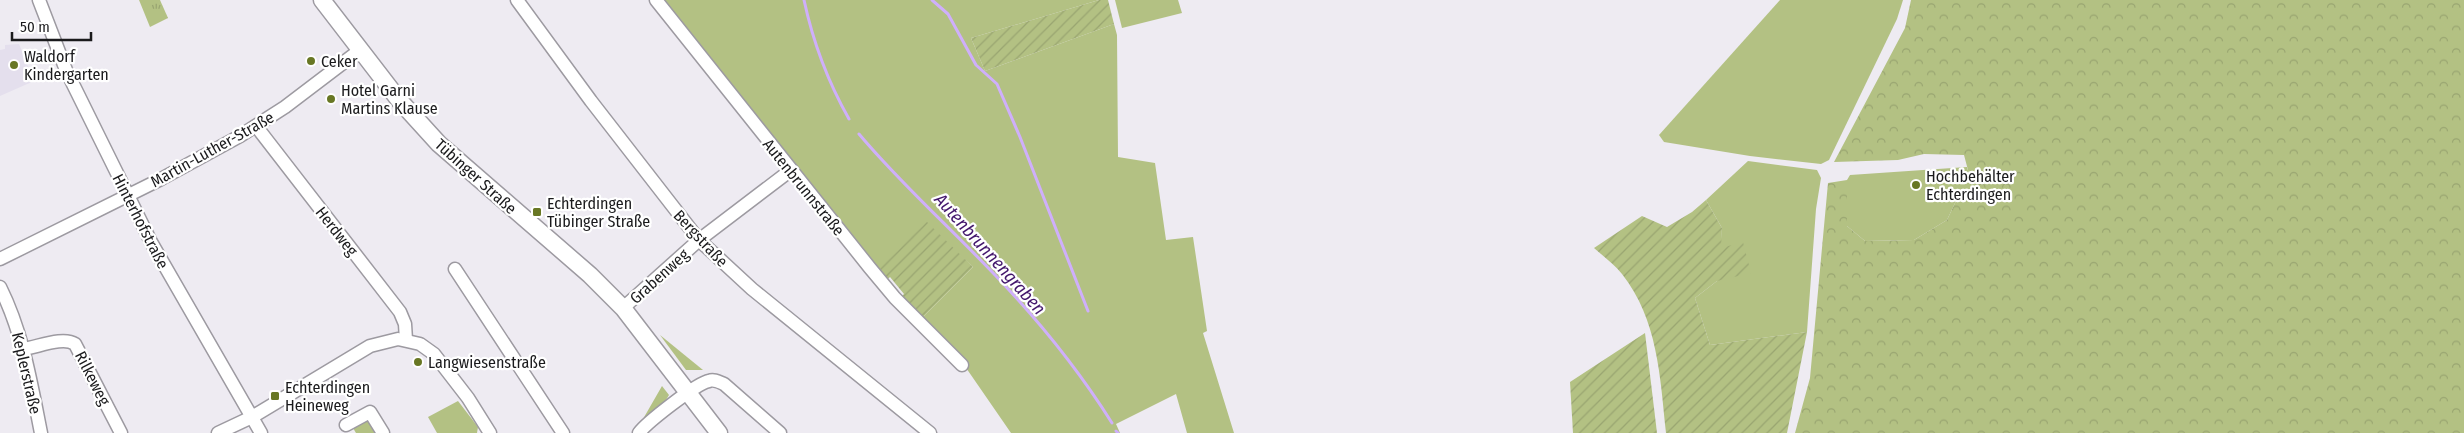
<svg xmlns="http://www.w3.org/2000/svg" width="2464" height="433" font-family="'Fira Sans Condensed',sans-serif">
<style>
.built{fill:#e4dfed}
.grass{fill:#b3c183}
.forest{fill:url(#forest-crowns)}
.park{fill:url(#park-tufts)}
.garden{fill:url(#garden-furrows)}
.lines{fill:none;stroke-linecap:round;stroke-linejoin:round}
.stream{stroke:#cfaffb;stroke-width:3}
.minor-casing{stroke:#9d9aa1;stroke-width:15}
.major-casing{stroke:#9d9aa1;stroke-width:19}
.minor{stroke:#fff;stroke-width:12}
.major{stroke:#fff;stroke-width:16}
.poi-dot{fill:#687724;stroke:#fff;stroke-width:2}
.labels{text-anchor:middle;stroke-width:4.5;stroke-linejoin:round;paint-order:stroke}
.poi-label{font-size:16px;fill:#1a1a1c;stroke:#fff;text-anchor:start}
.street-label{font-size:16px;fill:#1a1a1c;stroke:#fff}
.water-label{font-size:18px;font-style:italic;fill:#43166c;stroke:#fff}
</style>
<defs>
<pattern id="forest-crowns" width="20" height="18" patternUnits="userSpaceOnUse" patternTransform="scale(1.25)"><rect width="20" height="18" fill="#b3c183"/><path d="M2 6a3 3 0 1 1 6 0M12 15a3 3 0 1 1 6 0" fill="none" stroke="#99a571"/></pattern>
<pattern id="park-tufts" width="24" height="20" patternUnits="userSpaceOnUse" patternTransform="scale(1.25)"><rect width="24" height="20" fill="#b3c183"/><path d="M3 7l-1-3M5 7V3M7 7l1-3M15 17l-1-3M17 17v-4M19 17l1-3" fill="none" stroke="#99a571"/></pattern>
<pattern id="garden-furrows" width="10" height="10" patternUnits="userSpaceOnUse" patternTransform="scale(1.25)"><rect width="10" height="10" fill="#b3c183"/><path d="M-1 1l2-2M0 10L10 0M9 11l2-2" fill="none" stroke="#99a571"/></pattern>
</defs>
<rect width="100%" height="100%" fill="#eeebf2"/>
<path class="built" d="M19 44 34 81 0 96V50L5 49V45Z"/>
<g class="grass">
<path d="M661 0H1099L971 38 985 71 1114 24 1117 35 1118 157 1155 163 1166 240 1193 237 1207 331 1203 333 1234 433H1187L1176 394 1116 424 1120 433H1011L962 362 920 320 973 267 950 246 874 269Z"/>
<path d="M1115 0H1178L1182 13 1122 28Z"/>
<path d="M1780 0H1903L1897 19 1829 160 1821 164 1750 156 1664 142 1659 135Z"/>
<path d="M1748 161 1817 170 1821 178 1816 209 1807 332 1710 345 1695 298 1717 281 1722 228 1706 200Z"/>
<path d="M1967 167 1973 189 1955 203 1947 220 1914 240 1865 241 1847 226V180L1850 175Z"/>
<path d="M660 335 703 370H686Z"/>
<path d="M662 386 669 395C663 406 653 412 643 419Z"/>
<path d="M458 401 478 427 477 433H437L428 417Z"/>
<path d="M368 419 376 433H356L353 428Z"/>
</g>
<path class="forest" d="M1911 0H2464V433H1795L1810 378 1828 183 1847 180V226L1865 241 1914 240 1947 220 1955 203 1973 189 1964 155 1924 154 1898 160 1834 162 1905 28Z"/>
<path class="park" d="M139 0H160L168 18 150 27Z"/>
<g class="garden">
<path d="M1099 0H1108L1114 24 985 71 971 38Z"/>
<path d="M1706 200 1722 228 1721 248 1743 242 1751 273 1717 281 1695 298 1710 345 1807 332 1787 433H1666C1660 376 1658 320 1622 274 1614 264 1603 256 1594 248L1642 216 1667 227 1692 212Z"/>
<path d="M924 219 973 267 920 320 899 299 904 294 890 277 885 282 874 269Z"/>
<path d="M1645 333 1657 433H1573L1570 382Z"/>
</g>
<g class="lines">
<g class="stream">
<path d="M804 0C813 42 828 82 849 119"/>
<path d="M932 0 948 14 976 65 997 84 1020 137 1088 311"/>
<path d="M859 134C906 190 961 237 1010 291 1046 330 1083 377 1112 423"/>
<path d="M1116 431 1118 433"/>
</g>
<g class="minor-casing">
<g id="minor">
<path d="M39 0 66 70 151 242 261 433"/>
<path d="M517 0 591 101 699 240 752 289 930 433"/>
<path d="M656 0 870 268 895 298 962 365"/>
<path d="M256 126 400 312 405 324 406 340"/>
<path d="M0 259 161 179 240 136 285 107 360 50"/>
<path d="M455 269 563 433"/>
<path d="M0 287C23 333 31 383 41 433"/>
<path d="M623 308 699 240 791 170"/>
<path d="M23 349C38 347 63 336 75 344L121 433"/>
<path d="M346 425 370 412 383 433"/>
<path d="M218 433 252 417 370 346 398 339 420 344 434 354 468 398 490 433"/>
<path d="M639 433C646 423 697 383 709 381 714 379 719 382 724 384L780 433"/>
</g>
</g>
<g class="major-casing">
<path id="major" d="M322 0 399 100 439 144 590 275 623 308 719 433"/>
</g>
<use href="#minor" class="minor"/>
<use href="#major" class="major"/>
</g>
<g class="poi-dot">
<circle cx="311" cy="61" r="5"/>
<circle cx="14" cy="65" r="5"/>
<circle cx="331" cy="99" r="5"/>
<circle cx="1916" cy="185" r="5"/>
<rect x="532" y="207" width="10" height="10" rx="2.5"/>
<circle cx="418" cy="362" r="5"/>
<rect x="270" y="391" width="10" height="10" rx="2.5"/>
</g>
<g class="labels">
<g class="poi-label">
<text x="24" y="62">Waldorf<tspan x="24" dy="18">Kindergarten</tspan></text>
<text x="321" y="67">Ceker</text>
<text x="341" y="96">Hotel Garni<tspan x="341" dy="18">Martins Klause</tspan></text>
<text x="1926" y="182">Hochbehälter<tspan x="1926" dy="18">Echterdingen</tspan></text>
<text x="547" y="209">Echterdingen<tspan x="547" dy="18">Tübinger Straße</tspan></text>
<text x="428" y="368">Langwiesenstraße</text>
<text x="285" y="393">Echterdingen<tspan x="285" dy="18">Heineweg</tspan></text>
</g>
<g class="street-label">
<text transform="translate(212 149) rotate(-29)" y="6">Martin-Luther-Straße</text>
<text transform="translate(476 176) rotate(42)" y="6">Tübinger Straße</text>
<text transform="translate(804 187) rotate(51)" y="6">Autenbrunnstraße</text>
<text transform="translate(141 221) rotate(63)" y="6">Hinterhofstraße</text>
<text transform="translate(337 231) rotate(52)" y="6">Herdweg</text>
<text transform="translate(701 238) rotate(47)" y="6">Bergstraße</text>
<text transform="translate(659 276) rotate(-42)" y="6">Grabenweg</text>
<text transform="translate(27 373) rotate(77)" y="6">Keplerstraße</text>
<text transform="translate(93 378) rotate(63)" y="6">Rilkeweg</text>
</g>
<g class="water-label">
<text transform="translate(990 254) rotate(48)" y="6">Autenbrunnengraben</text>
</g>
</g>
<path d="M12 32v8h79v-8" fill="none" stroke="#1a1a1c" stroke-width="2.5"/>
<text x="20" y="32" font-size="15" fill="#1a1a1c" stroke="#ffffff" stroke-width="4" paint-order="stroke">50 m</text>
</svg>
